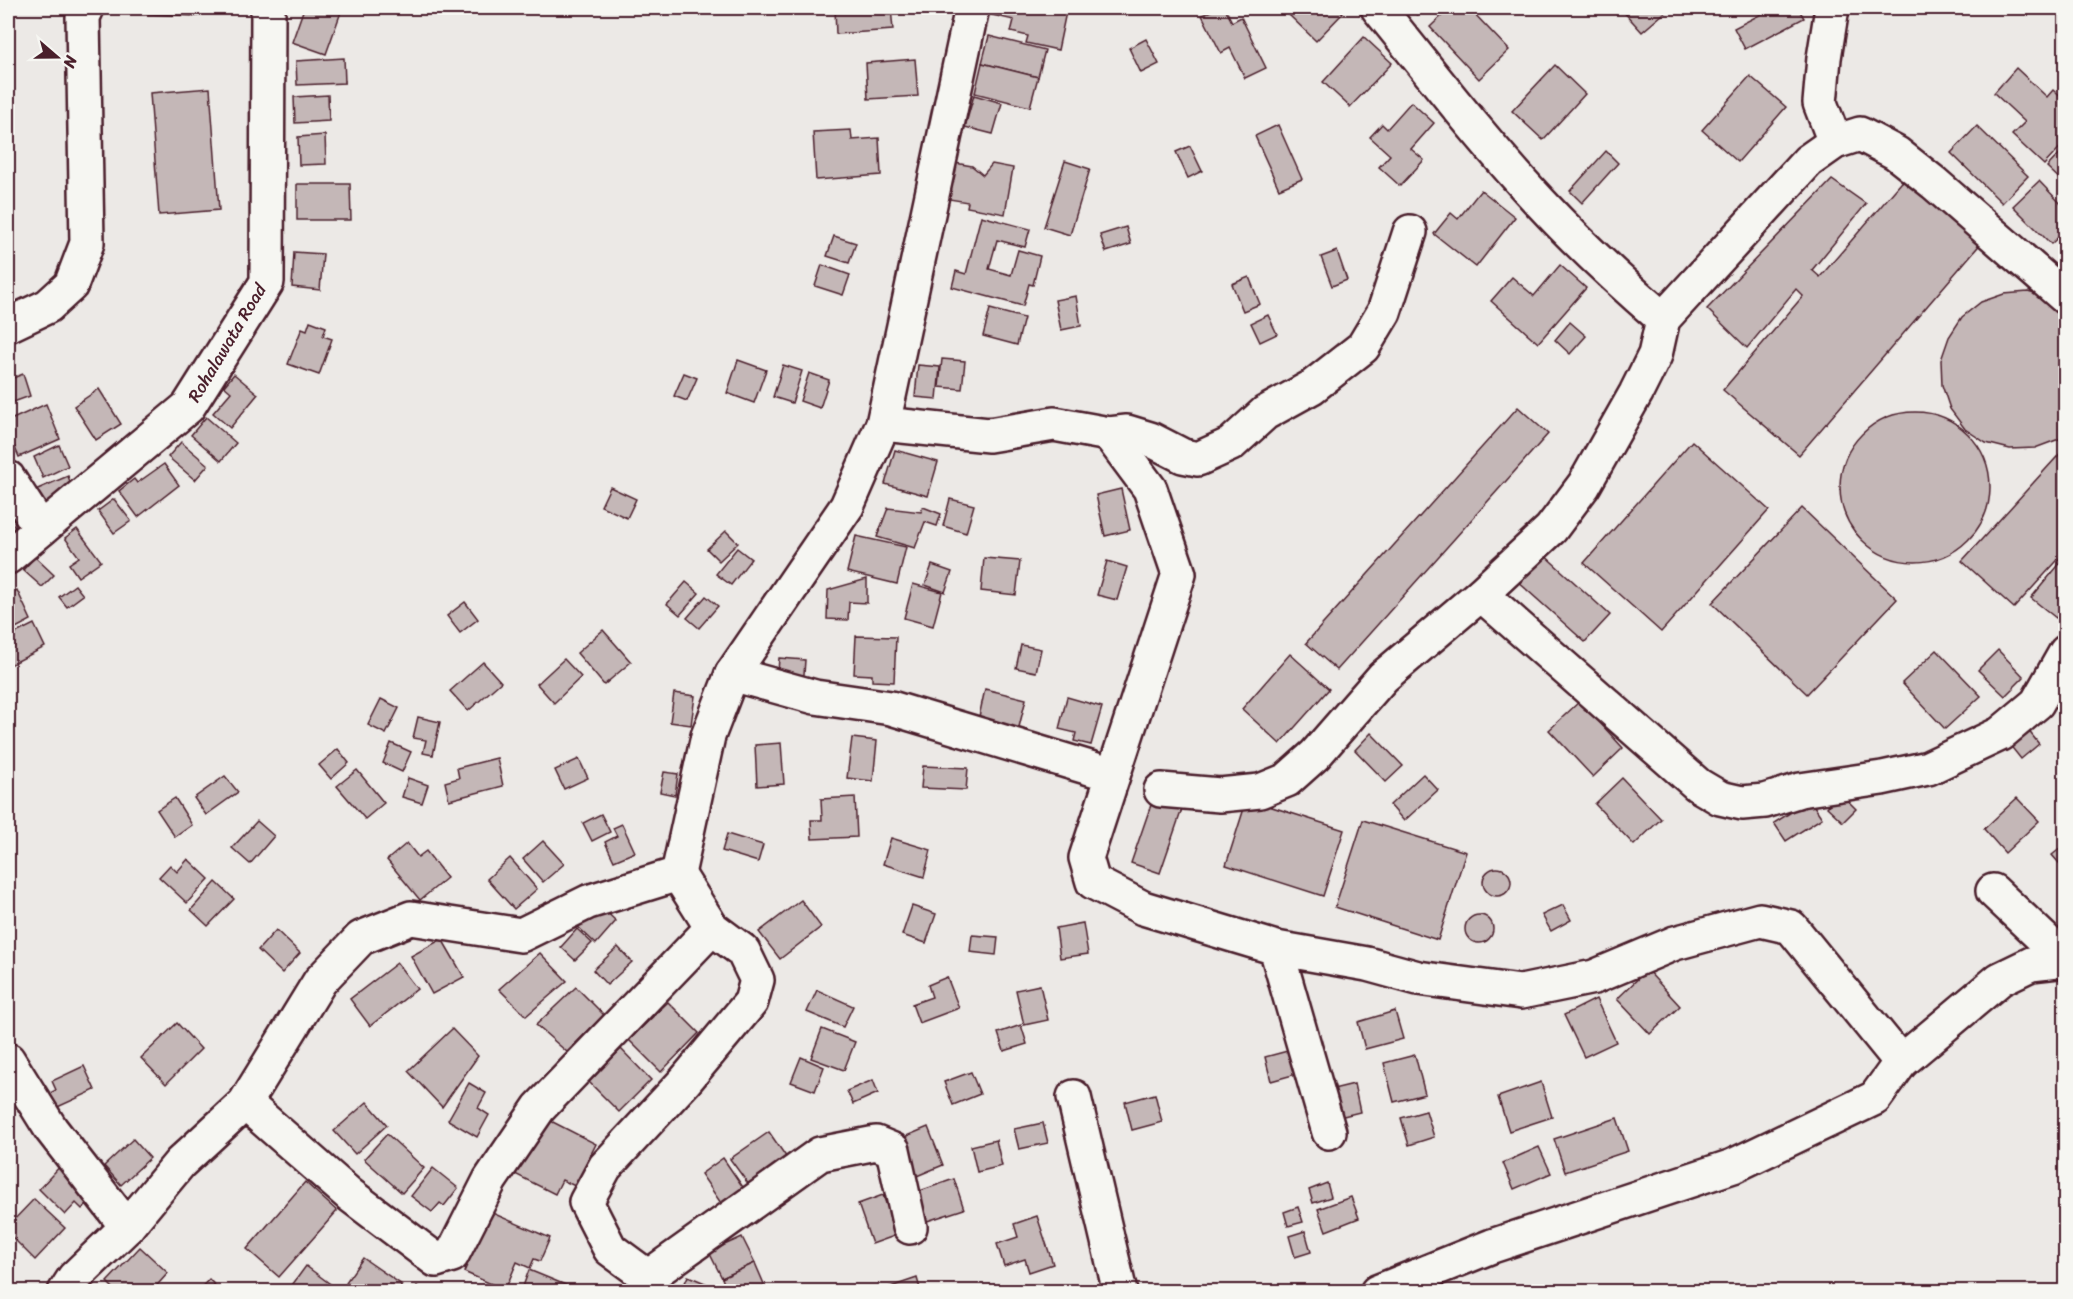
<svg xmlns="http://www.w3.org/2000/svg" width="2073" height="1299" font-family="Sriracha,sans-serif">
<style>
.building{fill:#c4b7b7;stroke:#4a1f2b;stroke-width:1.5}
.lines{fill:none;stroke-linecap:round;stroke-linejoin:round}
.minor-casing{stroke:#4a1f2b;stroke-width:38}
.minor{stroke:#f6f6f2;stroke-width:33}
.labels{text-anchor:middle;stroke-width:5;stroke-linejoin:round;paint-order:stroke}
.street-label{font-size:18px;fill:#4a1f2b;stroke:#f6f6f2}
</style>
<rect width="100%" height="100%" fill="#ece9e6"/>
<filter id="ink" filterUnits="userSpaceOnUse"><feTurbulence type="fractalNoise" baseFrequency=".0167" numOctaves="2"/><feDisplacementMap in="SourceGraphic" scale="12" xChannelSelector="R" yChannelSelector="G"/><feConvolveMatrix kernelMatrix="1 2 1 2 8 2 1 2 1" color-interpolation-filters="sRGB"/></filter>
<g filter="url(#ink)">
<g class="building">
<path d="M148 8H199L198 16 148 14Z"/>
<path d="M209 8H242L241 13 209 12Z"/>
<path d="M304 8H329L341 12 326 54 292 42Z"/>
<path d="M731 8H751V10L731 13Z"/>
<path d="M756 8H790V9L757 13Z"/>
<path d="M835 8H891L893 30 836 34Z"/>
<path d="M994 8H1045L1066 12 1058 50 1026 43 1028 36 1011 32 1014 20 992 15Z"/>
<path d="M1045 8H1067L1066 12Z"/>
<path d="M1217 8H1225L1232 22 1241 17 1266 68 1245 78 1230 48 1221 53 1202 15Z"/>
<path d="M1293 8H1337L1343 13 1316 41 1287 13Z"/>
<path d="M1410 8H1425L1417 15Z"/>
<path d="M1450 8H1469L1509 50 1479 79 1430 27Z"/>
<path d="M1627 8H1670L1642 32 1623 11Z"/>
<path d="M1773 8H1798L1804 18 1745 49 1734 28Z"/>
<path d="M989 36 1045 50 1038 77 982 63Z"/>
<path d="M1364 37 1392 63 1350 107 1323 82Z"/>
<path d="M1146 39 1159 64 1141 73 1129 48Z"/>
<path d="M344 58 345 83 297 85 296 61Z"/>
<path d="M915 59 918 96 868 99 866 63Z"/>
<path d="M982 63 1038 77 1030 107 975 93Z"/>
<path d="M1555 65 1585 94 1543 140 1512 111Z"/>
<path d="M2016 68 2047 97 2053 90 2066 102V141L2044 165 2012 135 2025 122 1994 93Z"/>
<path d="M1750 76 1786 107 1738 162 1702 130Z"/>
<path d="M210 88 219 210 159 215 150 93Z"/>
<path d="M328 95 329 121 295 123 294 97Z"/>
<path d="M974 95 1002 103 993 134 965 127Z"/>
<path d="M1411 102 1434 123 1411 149 1424 160 1400 186 1379 167 1390 155 1370 137 1382 124 1387 129Z"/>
<path d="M1278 125 1302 179 1279 189 1255 136Z"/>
<path d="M1977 126 2028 176 2002 203 1951 153Z"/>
<path d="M851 130 852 140 879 138 881 175 816 180 813 132Z"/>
<path d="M325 135 326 164 299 165 298 137Z"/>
<path d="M1190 146 1202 171 1188 178 1176 152Z"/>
<path d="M2066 147V185L2047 167Z"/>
<path d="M1606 151 1618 163 1582 203 1570 191Z"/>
<path d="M1065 161 1090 169 1070 235 1044 227Z"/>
<path d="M955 163 972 166 983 175 992 164 1013 168 1005 214 967 207 968 202 949 199Z"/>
<path d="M1907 176 1983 241 1799 455 1723 390 1803 296 1796 289 1747 348 1707 309 1832 180 1866 204 1812 270 1820 277Z"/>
<path d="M2039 181 2066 209V230L2051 244 2013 206Z"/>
<path d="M297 184H350L351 220H297Z"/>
<path d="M1481 190 1515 217 1476 267 1434 234 1451 213 1458 219Z"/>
<path d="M981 216 1030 229 1025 247 997 240 989 269 1011 275 1018 250 1040 256 1033 285 1029 284 1023 306 952 287 956 271 966 274Z"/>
<path d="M1126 227 1131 244 1106 252 1100 235Z"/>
<path d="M834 236 856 243 849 263 827 256Z"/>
<path d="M1337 251 1347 280 1332 286 1321 257Z"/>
<path d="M294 252 323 254 320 290 292 287Z"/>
<path d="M822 265 850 275 843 295 815 286Z"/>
<path d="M1560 265 1586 288 1538 343 1491 301 1512 277 1534 296Z"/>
<path d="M1249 277 1260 304 1243 311 1232 284Z"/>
<path d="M2028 292 2051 299 2066 308V433L2059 439 2035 448 2010 449 1986 443 1965 429 1950 409 1942 385 1941 360 1949 337 1962 317 1981 302 2004 294Z"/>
<path d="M1076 296 1081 326 1061 330 1055 300Z"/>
<path d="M990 309 1024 318 1017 345 983 336Z"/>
<path d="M1268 315 1277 334 1260 342 1251 323Z"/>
<path d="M310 321 326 327 323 336 332 339 319 375 288 364 302 328 307 330Z"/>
<path d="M1570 322 1586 336 1570 354 1555 340Z"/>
<path d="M942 359 965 361 962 389 939 387Z"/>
<path d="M738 360 766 370 754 403 727 393Z"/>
<path d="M783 365 802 371 792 403 773 397Z"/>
<path d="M918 365 940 367 937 399 915 397Z"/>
<path d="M684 373 697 378 687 401 674 396Z"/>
<path d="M809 373 829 380 820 408 800 401Z"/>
<path d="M23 374 30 396 8 404V380Z"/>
<path d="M234 374 258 394 230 428 213 413 231 392 224 386Z"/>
<path d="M99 389 121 424 96 440 74 406Z"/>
<path d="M46 404 60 439 19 457 8 432V421Z"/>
<path d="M1518 407 1548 434 1337 670 1306 643Z"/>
<circle cx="1915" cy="487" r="75"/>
<path d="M206 417 236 443 221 461 191 435Z"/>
<path d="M1692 441 1769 510 1661 632 1584 563Z"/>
<path d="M181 442 208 465 195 480 168 457Z"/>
<path d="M59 445 68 466 43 478 34 457Z"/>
<path d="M2066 447V551L2014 608 1962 561Z"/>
<path d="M895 450 938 462 928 496 885 484Z"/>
<path d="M164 464 179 485 138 517 119 491 134 479 137 483Z"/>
<path d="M68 476 73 490 39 505 33 491Z"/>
<path d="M610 487 636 499 627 518 601 506Z"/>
<path d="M1121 489 1130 530 1105 536 1096 495Z"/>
<path d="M114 499 131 521 114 533 98 511Z"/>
<path d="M950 499 974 505 966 533 943 526Z"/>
<path d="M923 507 941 514 937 526 925 522 915 548 877 537 888 508 921 512Z"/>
<path d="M1802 508 1897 599 1807 694 1712 603Z"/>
<path d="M8 516 21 537 8 546Z"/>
<path d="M77 529 101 561 78 577 69 564 79 557 65 538Z"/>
<path d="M726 531 738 543 719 561 707 549Z"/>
<path d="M856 536 906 547 897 584 847 572Z"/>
<path d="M737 548 751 559 731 585 716 574Z"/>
<path d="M1541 552 1610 615 1585 642 1516 580Z"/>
<path d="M35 557 54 575 42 587 23 570Z"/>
<path d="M984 558 1020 561 1016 595 981 591Z"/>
<path d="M1107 561 1127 567 1117 600 1097 595Z"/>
<path d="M2062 561 2066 565V607L2056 618 2031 598Z"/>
<path d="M932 565 952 572 945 592 925 585Z"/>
<path d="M867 579V603L849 602 848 620 827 619 828 590Z"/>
<path d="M686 582 699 593 680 615 667 604Z"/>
<path d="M913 584 942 592 933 626 904 618Z"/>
<path d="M75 585 83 595 67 607 59 597Z"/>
<path d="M17 590 31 620 12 630 8 621V595Z"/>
<path d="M706 596 718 606 699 628 687 618Z"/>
<path d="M465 602 478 619 460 633 447 616Z"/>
<path d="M34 624 45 647 8 666V632L10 636Z"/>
<path d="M603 630 631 662 604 685 577 653Z"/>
<path d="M856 636 896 637 894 682 872 681V675L854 674Z"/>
<path d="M1021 645 1041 649 1036 672 1016 668Z"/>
<path d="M1937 650 1981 696 1945 729 1902 683Z"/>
<path d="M1998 650 2024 677 2005 696 1978 670Z"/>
<path d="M1290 654 1329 689 1280 744 1242 709Z"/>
<path d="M779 658 805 660 803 688 777 686Z"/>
<path d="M564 659 581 677 554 703 537 684Z"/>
<path d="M483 662 501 682 468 711 450 691Z"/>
<path d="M985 689 1026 699 1017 735 977 726Z"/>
<path d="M674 693 695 696 691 725 670 722Z"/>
<path d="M1067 697 1102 707 1091 745 1074 741 1076 733 1059 729Z"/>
<path d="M381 699 399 708 386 734 368 725Z"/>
<path d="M1580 701 1623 748 1593 777 1549 730Z"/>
<path d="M418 717 440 722 433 755 423 753 426 740 413 738Z"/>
<path d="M2028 730 2039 744 2021 759 2009 744Z"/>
<path d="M1371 733 1403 766 1386 782 1355 750Z"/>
<path d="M852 738 877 741 873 781 847 778Z"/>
<path d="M391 743 411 752 402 772 383 763Z"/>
<path d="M781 743 784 784 757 786 755 745Z"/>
<path d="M338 749 349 763 331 779 319 765Z"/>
<path d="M497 758 503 786 449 800 445 782 459 778 457 768Z"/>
<path d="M579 759 588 778 564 789 555 770Z"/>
<path d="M923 766 968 768 966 790 921 788Z"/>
<path d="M357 770 384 803 365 819 337 786Z"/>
<path d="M664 772 678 774 675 795 660 792Z"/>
<path d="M1423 774 1438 790 1404 821 1390 805Z"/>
<path d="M225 776 238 792 206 815 194 798Z"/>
<path d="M408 778 428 785 422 803 402 797Z"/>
<path d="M1622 778 1661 819 1634 845 1595 804Z"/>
<path d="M1840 793 1856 809 1843 822 1827 807Z"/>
<path d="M855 797 857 837 812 839 811 820H822L821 799Z"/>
<path d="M175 798 192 825 175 837 157 810Z"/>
<path d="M2017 798 2039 821 2005 853 1984 829Z"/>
<path d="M1153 799 1182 809 1160 873 1131 863Z"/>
<path d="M1247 799 1344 830 1323 896 1226 865Z"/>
<path d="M1810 800 1822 818 1786 841 1774 823Z"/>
<path d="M601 814 610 832 592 841 583 823Z"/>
<path d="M1363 820 1466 852 1438 940 1335 907Z"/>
<path d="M257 821 274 836 250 864 232 848Z"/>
<path d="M622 824 635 852 614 861 605 842 617 836 613 828Z"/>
<path d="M727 834 763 845 758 862 722 851Z"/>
<path d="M891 838 931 850 924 877 883 864Z"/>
<path d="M543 841 564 864 543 882 523 859Z"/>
<path d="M407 843 418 857 426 851 447 878 420 900 387 860Z"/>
<path d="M2066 844V871L2052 855Z"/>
<path d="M510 858 537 889 514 909 487 879Z"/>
<path d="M188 859 209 879 187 903 159 877 170 865 177 872Z"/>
<circle cx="1497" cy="882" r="14"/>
<path d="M216 882 234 899 208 926 191 910Z"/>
<path d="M801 900 821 927 780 959 759 932Z"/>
<path d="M596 902 616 921 596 944 575 924Z"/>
<path d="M1563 905 1571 920 1551 931 1542 915Z"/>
<path d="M912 906 936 914 926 943 902 935Z"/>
<circle cx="1479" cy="929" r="14"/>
<path d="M1083 923 1088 954 1060 958 1056 928Z"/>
<path d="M577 929 592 943 575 960 561 947Z"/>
<path d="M276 930 300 953 282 973 258 950Z"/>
<path d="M972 935 998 937 996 955 970 952Z"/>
<path d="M442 939 464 977 432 994 411 956Z"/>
<path d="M618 947 632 962 607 985 593 970Z"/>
<path d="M540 953 567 981 526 1016 499 989Z"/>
<path d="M397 963 417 989 370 1026 350 999Z"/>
<path d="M1647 970 1680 1006 1650 1034 1617 999Z"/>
<path d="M947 977 959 1008 919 1023 912 1004 932 997 928 985Z"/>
<path d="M1040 985 1048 1020 1024 1025 1016 990Z"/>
<path d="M576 987 604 1015 567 1052 536 1025Z"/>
<path d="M817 990 853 1006 843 1027 807 1012Z"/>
<path d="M1596 999 1616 1042 1584 1057 1564 1015Z"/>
<path d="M668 1002 699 1033 661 1072 629 1040Z"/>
<path d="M1395 1011 1403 1039 1365 1049 1358 1022Z"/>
<path d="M177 1023 201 1049 166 1084 141 1058Z"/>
<path d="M1021 1025 1027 1044 1004 1051 998 1033Z"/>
<path d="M452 1029 478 1056 442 1107 408 1071Z"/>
<path d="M822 1029 855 1042 844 1070 811 1058Z"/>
<path d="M621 1049 651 1080 619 1112 589 1082Z"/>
<path d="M1295 1049 1300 1073 1271 1081 1265 1057Z"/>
<path d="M1415 1055 1425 1094 1394 1102 1384 1063Z"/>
<path d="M801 1057 824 1067 815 1091 791 1082Z"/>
<path d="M84 1066 95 1090 51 1110 44 1096 56 1090 52 1081Z"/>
<path d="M971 1072 980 1094 953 1105 944 1082Z"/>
<path d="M873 1080 878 1093 853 1104 847 1091Z"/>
<path d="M1541 1082 1552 1117 1509 1131 1498 1097Z"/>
<path d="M469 1083 486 1093 478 1108 489 1115 477 1137 448 1120Z"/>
<path d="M1354 1084 1360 1112 1335 1118 1329 1090Z"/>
<path d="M1155 1094 1162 1122 1132 1130 1125 1102Z"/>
<path d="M367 1102 387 1125 355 1154 334 1131Z"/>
<path d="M1426 1111 1434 1137 1409 1145 1401 1118Z"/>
<path d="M543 1117 596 1144 575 1186 562 1180 555 1194 515 1174Z"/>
<path d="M1617 1118 1628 1151 1565 1172 1554 1139Z"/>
<path d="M1043 1123 1048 1143 1019 1149 1014 1129Z"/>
<path d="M928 1127 943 1165 912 1178 897 1140Z"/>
<path d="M769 1132 787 1158 749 1185 730 1159Z"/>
<path d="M387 1134 424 1168 402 1193 364 1159Z"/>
<path d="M133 1139 150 1158 121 1185 104 1166Z"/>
<path d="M996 1140 1002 1166 977 1172 971 1146Z"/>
<path d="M1539 1147 1551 1173 1514 1189 1503 1163Z"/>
<path d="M723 1158 747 1193 725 1209 701 1174Z"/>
<path d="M64 1162 97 1194 82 1209 76 1203 65 1215 39 1189Z"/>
<path d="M433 1168 458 1188 444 1206 440 1203 432 1212 411 1196Z"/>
<path d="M954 1179 964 1209 924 1222 914 1193Z"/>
<path d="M305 1182 337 1211 279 1277 247 1249Z"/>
<path d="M1327 1183 1331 1197 1313 1203 1309 1190Z"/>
<path d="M883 1195 897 1235 872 1244 858 1204Z"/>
<path d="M1351 1197 1359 1218 1326 1231 1318 1209Z"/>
<path d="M34 1199 65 1228 35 1260 8 1233V1226Z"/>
<path d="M1298 1207 1303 1222 1288 1226 1284 1212Z"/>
<path d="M490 1212 550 1238 540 1261 534 1259 530 1268 517 1262 505 1290 464 1272Z"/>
<path d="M1037 1216 1053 1264 1029 1272 1025 1259 1004 1266 997 1244 1018 1237 1014 1224Z"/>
<path d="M1305 1231 1311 1252 1295 1257 1289 1236Z"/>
<path d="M742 1237 755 1263 722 1278 709 1252Z"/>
<path d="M140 1247 168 1273 151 1292H117L107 1282Z"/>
<path d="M363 1258 402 1285 397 1292H360L346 1282Z"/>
<path d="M755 1263 767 1291 727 1292 722 1278Z"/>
<path d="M306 1266 341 1292H287Z"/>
<path d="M529 1270 568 1286 566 1292H521Z"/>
<path d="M688 1276 717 1288 715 1292H681Z"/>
<path d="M917 1278 921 1292H876Z"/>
<path d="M209 1279 221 1292H197Z"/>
<path d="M417 1286 426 1292H413Z"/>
</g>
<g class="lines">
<g class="minor-casing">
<g id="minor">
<path d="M1378 8C1431 73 1482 140 1540 202 1578 243 1620 282 1663 319"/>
<path d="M1832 8 1824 58 1820 103 1835 142"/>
<path d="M8 325 48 306 71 285 87 243 83 17 87 8"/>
<path d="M883 424 989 435 1054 424 1109 434 1127 432 1150 439 1183 456 1198 459 1231 444 1265 413 1312 387 1363 347 1384 312 1410 232"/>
<path d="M1109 434 1150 489 1179 574 1086 858 1093 882 1143 908 1276 948 1367 964 1418 978 1521 992 1594 977 1675 943 1760 920 1791 927 1901 1062 2000 979 2031 964 2066 960"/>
<path d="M8 478 41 529"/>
<path d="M8 557 188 407 267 282 268 8"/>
<path d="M1481 594 1698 785 1720 798 1742 803 1765 801 1800 790 1882 778 1928 768 2000 734 2037 703 2066 652"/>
<path d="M732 674 815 697 891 708 1113 775"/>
<path d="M1161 790 1220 795 1260 791 1287 780 1315 755 1383 677 1481 594 1551 529 1584 485 1636 393 1655 355 1663 319 1808 161 1835 142 1860 134 1896 153 1934 183 2066 298"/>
<path d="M678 874 712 928"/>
<path d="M1993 891 2066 960"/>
<path d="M1276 948 1329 1132"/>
<path d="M8 1060 51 1129 127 1227"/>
<path d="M1074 1097 1120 1292"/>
<path d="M245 1103 350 1195 436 1260 452 1255 490 1180 539 1108 712 928 743 951 757 980 751 1002 685 1081 605 1167 586 1202 610 1249 648 1277 650 1292"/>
<path d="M648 1277 820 1154 876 1143 893 1150 910 1227"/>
<path d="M65 1292 74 1278 127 1227 180 1163 245 1103 320 981 361 938 411 918 521 935 588 902 678 874 708 736 732 674 847 506 883 424 972 8"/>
<path d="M1377 1292 1492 1246 1733 1166 1875 1098 1901 1062"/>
</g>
</g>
<use href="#minor" class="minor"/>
</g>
</g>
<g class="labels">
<g class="street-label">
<text transform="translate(227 343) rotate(-59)" y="6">Rohalawata Road</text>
</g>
</g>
<rect width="2073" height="1299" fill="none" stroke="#f6f6f2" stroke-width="30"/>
<rect x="15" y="15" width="2043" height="1269" fill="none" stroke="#4a1f2b" stroke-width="2" filter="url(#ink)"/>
<g transform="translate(57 57) rotate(110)" stroke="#f6f6f2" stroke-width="4.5" paint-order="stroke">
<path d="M0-4.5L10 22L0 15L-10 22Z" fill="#4a1f2b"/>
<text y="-9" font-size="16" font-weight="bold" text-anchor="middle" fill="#4a1f2b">N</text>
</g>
</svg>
